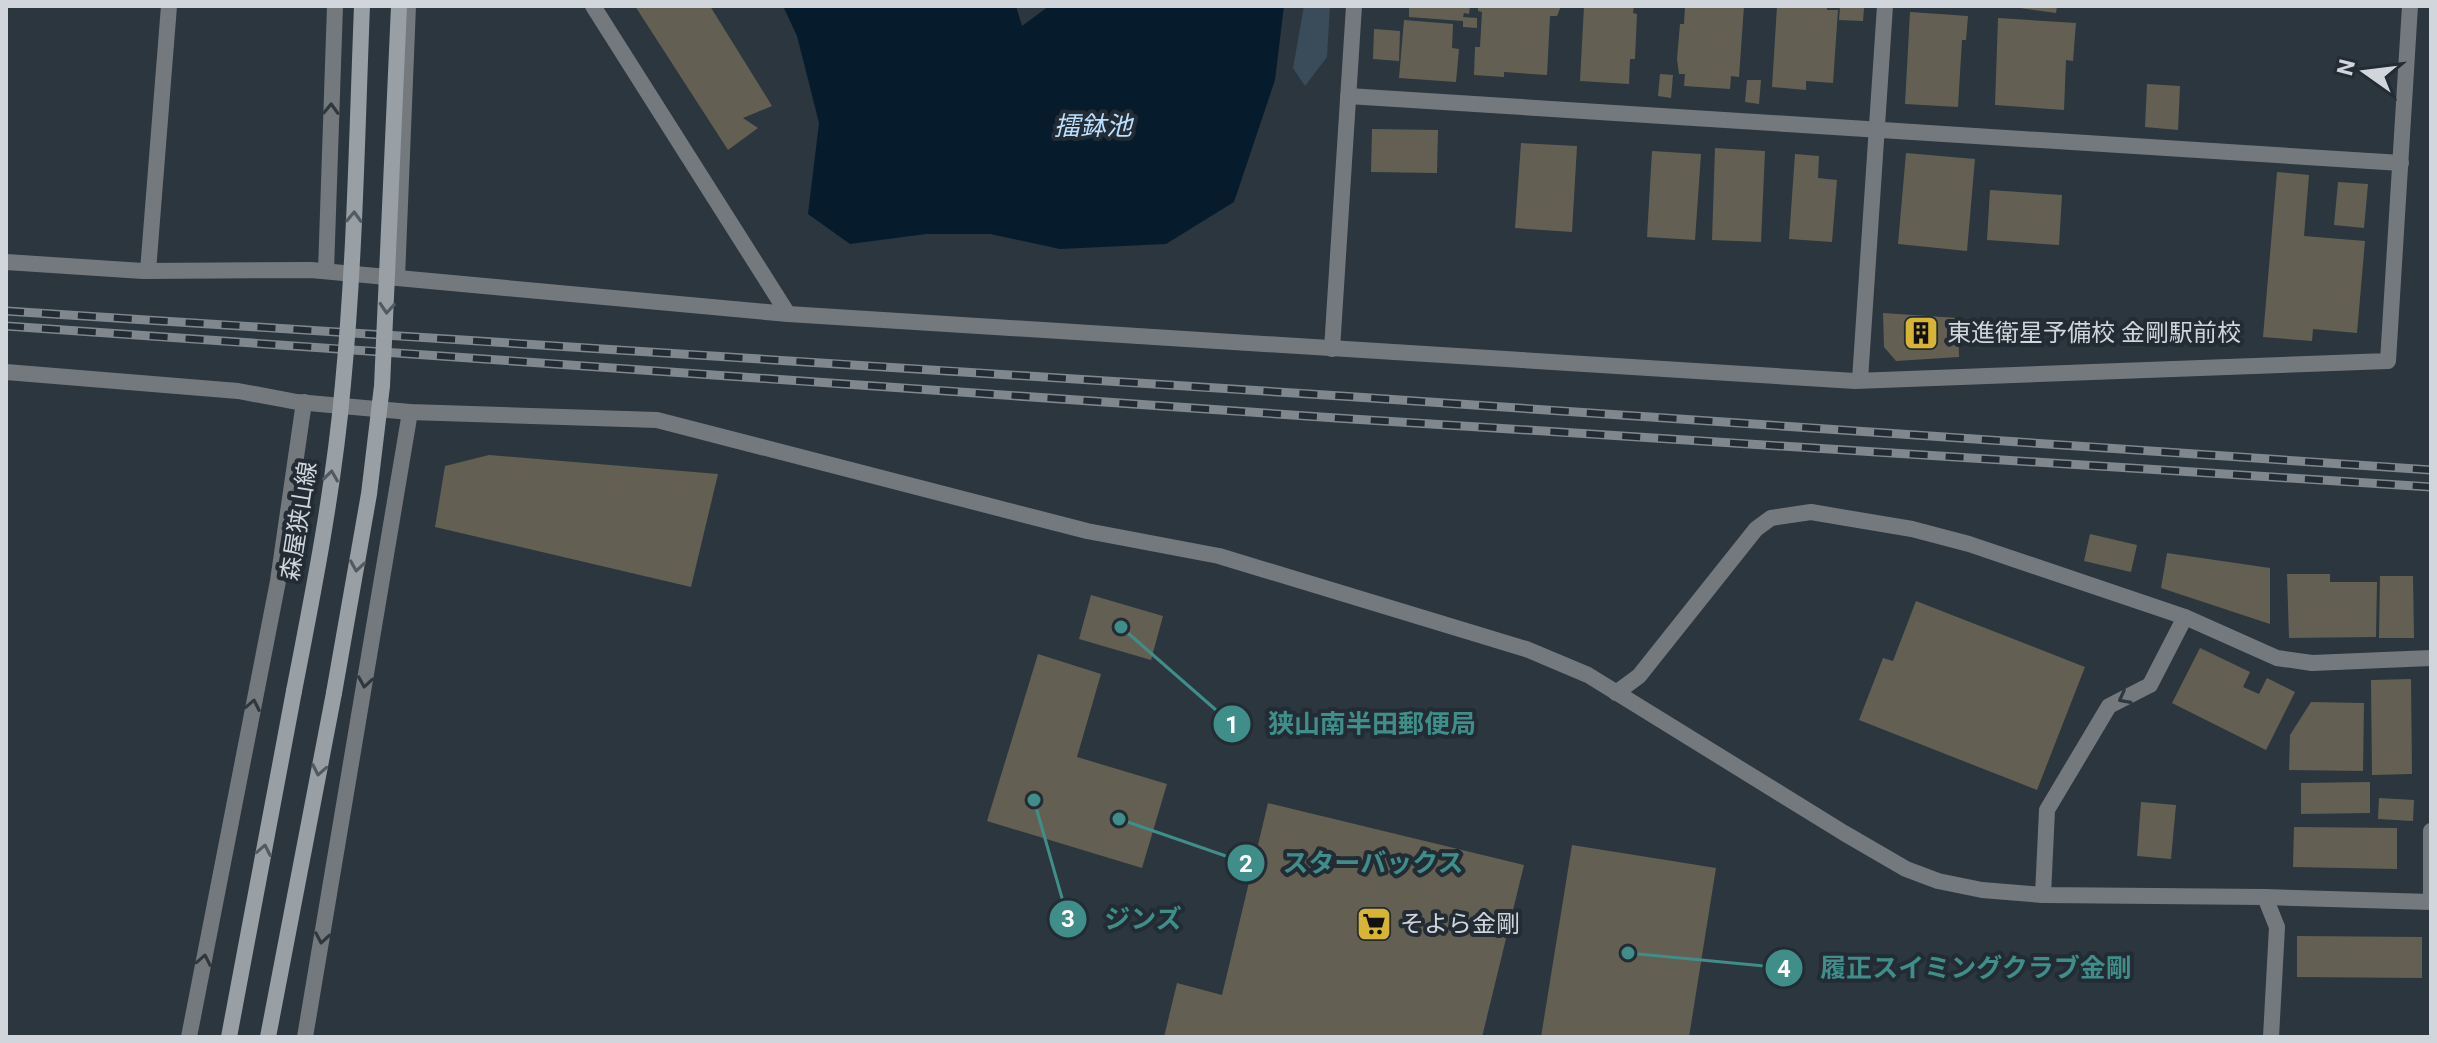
<svg xmlns="http://www.w3.org/2000/svg" width="2437" height="1043" font-family="Roboto,'Noto Sans JP',sans-serif">
<style>
.green{fill:#3a4b5a}
.water{fill:#061c2d}
.building{fill:#636053}
.lines{fill:none;stroke-linecap:round;stroke-linejoin:round}
.street{stroke:#74797e;stroke-width:16}
.secondary{stroke:#98a0a6;stroke-width:16}
.rail-casing{stroke:#80888e;stroke-width:9}
.rail{stroke:#232c34;stroke-width:6;stroke-dasharray:18;stroke-linecap:butt}
.secondary-bridge{stroke:#98a0a6;stroke-width:16}
.oneway{stroke:#2f383f}
.oneway2{stroke:#525a62}
.labels{text-anchor:middle;stroke-width:8;stroke-linejoin:round;paint-order:stroke}
.poi-label{font-size:24px;fill:#d0d6db;stroke:#232c34;text-anchor:start}
.street-label{font-size:24px;fill:#d0d6db;stroke:#232c34}
.water-label{font-size:26px;font-style:italic;fill:#badfff;stroke:#232c34}
.leader{fill:none;stroke:#3f8e89;stroke-width:3}
.callout-dot{fill:#3f8e89;stroke:#232c34;stroke-width:3}
.mark-label{font-size:24px;text-anchor:middle;font-weight:bold;fill:#fff}
.callout-label{font-size:26px;text-anchor:middle;font-weight:bold;fill:#3f8e89;stroke:#232c34;stroke-width:8;stroke-linejoin:round;paint-order:stroke}
</style>
<rect width="100%" height="100%" fill="#2c363e"/>
<path class="green" d="M1304 6H1330L1327 57 1305 86 1293 68Z"/>
<path class="water" d="M783 6H1016L1022 26 1049 6H1284L1275 80 1234 202 1166 244 1060 249 990 234H926L850 244 808 214 819 123 797 36Z"/>
<g class="building">
<path d="M635 6H710L772 106 743 118 758 128 728 150Z"/>
<path d="M1409 6H1470L1469 14 1464 13 1463 17 1477 18V28L1463 27V21L1409 17Z"/>
<path d="M1478 6H1561L1557 16H1550L1547 75 1504 72V77L1474 75 1475 47H1480L1482 12 1478 11Z"/>
<path d="M1584 6H1634L1633 13 1637 14 1635 59H1630L1629 84 1580 81Z"/>
<path d="M1685 6H1744L1739 77 1731 76 1730 89 1684 86 1685 74H1679L1677 59 1680 24H1684Z"/>
<path d="M1777 6H1827V10H1838L1833 83 1806 81V90L1772 87Z"/>
<path d="M2006 6H2057L2056 13Z"/>
<path d="M1840 7 1864 8 1863 21 1839 20Z"/>
<path d="M1910 12 1968 16 1966 40H1962L1958 107 1905 104Z"/>
<path d="M1998 18 2076 23 2073 61 2066 60 2064 110 1995 105Z"/>
<path d="M1404 20 1453 24 1452 48 1459 49 1456 82 1399 78Z"/>
<path d="M1374 29 1400 31 1399 61 1373 59Z"/>
<path d="M1660 74 1673 75 1671 98 1658 96Z"/>
<path d="M1747 80H1761L1759 104 1745 102Z"/>
<path d="M2147 84 2180 86 2178 130 2145 127Z"/>
<path d="M1372 129 1438 130 1437 173 1371 172Z"/>
<path d="M1521 143 1577 146 1572 232 1515 228Z"/>
<path d="M1715 148 1765 151 1761 242 1712 240Z"/>
<path d="M1652 151 1701 154 1695 240 1647 237Z"/>
<path d="M1906 153 1975 159 1967 251 1898 244Z"/>
<path d="M1795 154 1819 156 1818 178 1837 180 1832 242 1789 239Z"/>
<path d="M2277 172 2309 175 2304 236 2365 241 2357 333 2313 329 2312 341 2263 337Z"/>
<path d="M2338 182 2368 184 2364 228 2334 225Z"/>
<path d="M1990 190 2062 195 2059 245 1987 240Z"/>
<path d="M1883 313 1958 318 1959 357 1896 361 1884 347Z"/>
<path d="M489 455 718 474 691 587 435 527 445 466Z"/>
<path d="M2090 534 2137 545 2131 572 2084 561Z"/>
<path d="M2167 553 2270 568V624L2161 588Z"/>
<path d="M2287 574H2330V582H2377L2376 637 2289 638Z"/>
<path d="M2380 576H2413L2414 638H2379Z"/>
<path d="M1091 595 1163 616 1151 660 1079 639Z"/>
<path d="M1916 601 2085 667 2037 790 1859 720 1883 658 1893 661Z"/>
<path d="M2200 648 2250 672 2243 687 2259 694 2267 678 2295 692 2266 750 2172 703Z"/>
<path d="M1038 654 1101 674 1077 757 1167 784 1142 868 987 821Z"/>
<path d="M2411 679 2412 774 2372 775 2371 680Z"/>
<path d="M2311 702 2364 703 2363 771 2289 770 2290 735Z"/>
<path d="M2370 782V813L2301 814V783Z"/>
<path d="M2379 798 2414 800 2413 821 2378 819Z"/>
<path d="M2141 802 2176 805 2171 859 2137 856Z"/>
<path d="M1268 803 1524 865 1482 1037H1164L1177 983 1222 995Z"/>
<path d="M2294 827 2397 828V869L2293 867Z"/>
<path d="M1572 845 1716 868 1689 1037H1541Z"/>
<path d="M2297 936 2422 937V978L2297 977Z"/>
</g>
<g class="lines">
<g class="street">
<path d="M593 6 788 314"/>
<path d="M1348 96 2401 163"/>
<path d="M6 262 143 271 311 270 788 314 1855 381 2388 361 2410 6"/>
<path d="M148 271 169 6"/>
<path d="M326 271 335 6"/>
<path d="M397 278 408 6"/>
<path d="M1332 349 1354 6"/>
<path d="M6 372 238 391 297 402 410 412 657 420 1087 531 1219 556 1526 649 1588 675 1844 833 1906 869 1938 881 1982 890 2043 895 2265 897 2277 927 2271 1037"/>
<path d="M1860 380 1885 6"/>
<path d="M1616 693 1639 676 1756 529 1771 518 1811 512 1912 529 1969 544 2185 617 2277 658 2312 663 2431 658"/>
<path d="M2043 895 2047 810 2109 706 2150 685 2185 617"/>
<path d="M2265 897 2431 902V831"/>
<path d="M189 1037 278 581 304 402"/>
<path d="M305 1037 410 412"/>
</g>
<g class="secondary">
<path d="M229 1037 294 691"/>
<path d="M268 1037 334 693"/>
</g>
<g class="rail-casing">
<g id="rail">
<path d="M6 311 1341 396 2431 470"/>
<path d="M6 326 1336 418 2431 487"/>
</g>
</g>
<use href="#rail" class="rail"/>
<g class="secondary-bridge">
<path d="M294 691C314 589 334 487 343 384 355 258 357 132 362 6"/>
<path d="M334 693 369 494 382 386 399 6"/>
</g>
</g>
<defs><path id="oneway-chevron" d="M-2-3.5L2.5 0L-2 3.5" fill="none" stroke-width="1.6" stroke-linecap="round" stroke-linejoin="round" transform="scale(2)"/></defs>
<g class="oneway">
<use href="#oneway-chevron" transform="translate(331 109) rotate(-88)"/>
<use href="#oneway-chevron" transform="translate(365 682) rotate(99)"/>
<use href="#oneway-chevron" transform="translate(2124 698) rotate(152)"/>
<use href="#oneway-chevron" transform="translate(253 705) rotate(-79)"/>
<use href="#oneway-chevron" transform="translate(322 938) rotate(100)"/>
<use href="#oneway-chevron" transform="translate(204 960) rotate(-79)"/>
</g>
<g class="oneway2">
<use href="#oneway-chevron" transform="translate(354 217) rotate(-88)"/>
<use href="#oneway-chevron" transform="translate(387 308) rotate(94)"/>
<use href="#oneway-chevron" transform="translate(331 476) rotate(-82)"/>
<use href="#oneway-chevron" transform="translate(357 566) rotate(99)"/>
<use href="#oneway-chevron" transform="translate(319 770) rotate(101)"/>
<use href="#oneway-chevron" transform="translate(264 850) rotate(-79)"/>
</g>
<defs>
<g id="building-square" transform="scale(1.8)"><rect x="-9" y="-9" width="18" height="18" rx="4" fill="#d7b434" stroke="#232c34"/><path d="M-4-6H4V6H1V3H-1V6H-4ZM-2.5-4.3h1.7v1.8h-1.7ZM.8-4.3h1.7v1.8H.8ZM-2.5-1h1.7V.8h-1.7ZM.8-1h1.7V.8H.8Z" fill="#111"/></g>
<g id="supermarket-square" transform="scale(1.8)"><rect x="-9" y="-9" width="18" height="18" rx="4" fill="#d7b434" stroke="#232c34"/><path d="M-6-5.5h2.5l.6 2H6L4.5 2H-2.5L-4.4-4H-6ZM-1.5 3.2a1.3 1.3 0 1 0 .1 0ZM3 3.2a1.3 1.3 0 1 0 .1 0Z" fill="#111"/></g>
</defs>
<g fill-rule="evenodd">
<use href="#building-square" x="1921" y="333"/>
<use href="#supermarket-square" x="1374" y="924"/>
</g>
<g class="labels">
<g class="poi-label">
<text x="1947" y="341">東進衛星予備校 金剛駅前校</text>
<text x="1400" y="932">そよら金剛</text>
</g>
<g class="street-label">
<text transform="translate(299 521) rotate(-81)" y="8">森屋狭山線</text>
</g>
<g class="water-label">
<text x="1093" y="135">擂鉢池</text>
</g>
</g>
<path class="leader" d="M1121 627L1232 724M1119 819L1246 863M1034 800L1068 919M1628 953L1784 968"/>
<g class="callout-dot">
<circle cx="1121" cy="627" r="8"/>
<circle cx="1119" cy="819" r="8"/>
<circle cx="1034" cy="800" r="8"/>
<circle cx="1628" cy="953" r="8"/>
<circle cx="1232" cy="724" r="20"/>
<circle cx="1246" cy="863" r="20"/>
<circle cx="1068" cy="919" r="20"/>
<circle cx="1784" cy="968" r="20"/>
</g>
<g class="mark-label">
<text x="1232" y="733">1</text>
<text x="1246" y="872">2</text>
<text x="1068" y="927">3</text>
<text x="1784" y="977">4</text>
</g>
<g class="callout-label">
<text x="1372" y="733">狭山南半田郵便局</text>
<text x="1373" y="872">スターバックス</text>
<text x="1143" y="928">ジンズ</text>
<text x="1976" y="977">履正スイミングクラブ金剛</text>
</g>
<rect width="2437" height="1043" fill="none" stroke="#d0d6db" stroke-width="16"/>
<g transform="translate(2365 72) rotate(284)" stroke="#232c34" stroke-width="6" paint-order="stroke">
<path d="M0-6L14 30L0 20L-14 30Z" fill="#d0d6db"/>
<text y="-12" font-size="22" font-weight="bold" text-anchor="middle" fill="#d0d6db">N</text>
</g>
</svg>
